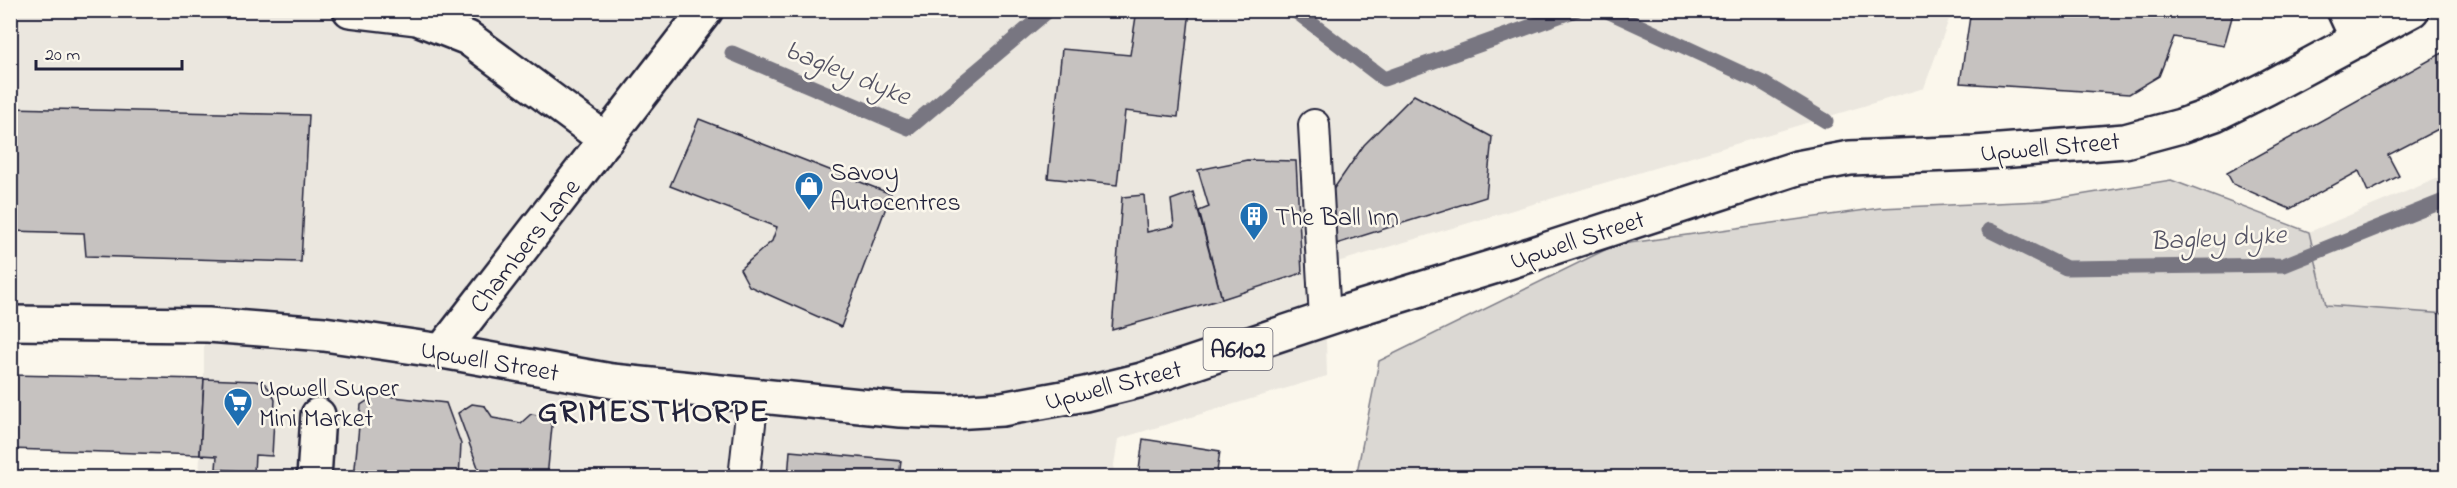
<svg xmlns="http://www.w3.org/2000/svg" width="2457" height="488" font-family="'Indie Flower',sans-serif">
<style>
.built{fill:#ebe7df}
.green{fill:#dbd8d3;stroke:#7e7d87;stroke-width:1.5}
.lines{fill:none;stroke-linecap:round;stroke-linejoin:round}
.stream{stroke:#787681;stroke-width:15}
.building{fill:#c6c2c0;stroke:#22223b;stroke-width:1.5}
.lane-casing{stroke:#22223b;stroke-width:34}
.street-casing{stroke:#22223b;stroke-width:38}
.primary-casing{stroke:#22223b;stroke-width:38}
.lane{stroke:#fbf7ec;stroke-width:30}
.street{stroke:#fbf7ec;stroke-width:33}
.primary{stroke:#fbf7ec;stroke-width:33}
.labels{text-anchor:middle;stroke-width:5;stroke-linejoin:round;paint-order:stroke}
.shield{fill:#fbf7ec;stroke:#636270;stroke-width:1.5}
.shield-label{font-size:24px;font-weight:bold;fill:#22223b}
.street-label{font-size:26px;fill:#22223b;stroke:#fbf7ec}
.poi-label{font-size:26px;fill:#22223b;stroke:#fbf7ec;text-anchor:start}
.water-label{font-size:27px;font-style:italic;fill:#545364;stroke:#fbf7ec}
.district-label{font-size:32px;font-weight:bold;letter-spacing:1.5px;fill:#22223b;stroke:#fbf7ec}
</style>
<rect width="100%" height="100%" fill="#fbf7ec"/>
<filter id="ink" filterUnits="userSpaceOnUse"><feTurbulence type="fractalNoise" baseFrequency=".0167" numOctaves="2"/><feDisplacementMap in="SourceGraphic" scale="12" xChannelSelector="R" yChannelSelector="G"/><feConvolveMatrix kernelMatrix="1 2 1 2 8 2 1 2 1" color-interpolation-filters="sRGB"/></filter>
<g filter="url(#ink)">
<g class="built">
<path d="M10 11H1952L1924 88 1324 266 1327 376 1118 439 1112 478 199 477 204 379V330L11 317Z"/>
<path d="M2446 175V314L2326 305 2309 232Z"/>
</g>
<path class="green" d="M2171 180 2309 232 2326 305 2446 314V477H1356L1379 361 1615 245 1880 208 2043 201Z"/>
<g class="lines">
<g class="stream">
<path d="M1294 10 1384 79 1576 10"/>
<path d="M1605 10 1763 83 1826 121"/>
<path d="M732 53 909 128 1049 10"/>
<path d="M1989 230 2066 268 2284 265 2446 200"/>
</g>
</g>
<g class="building">
<path d="M1137 10H1190L1178 117 1125 111 1117 185 1048 178 1062 49 1130 55Z"/>
<path d="M1971 10H2234L2224 46 2174 37 2159 76 2129 94 1960 83Z"/>
<path d="M2446 51V125L2388 155 2399 176 2368 192 2359 171 2290 209 2233 184 2227 173Z"/>
<path d="M1414 95 1492 137 1486 197 1333 245 1328 197 1364 145Z"/>
<path d="M10 108 309 115 301 262 86 256 84 233 10 231Z"/>
<path d="M699 119 891 194 841 327 749 286 740 269 772 241 777 227 670 186Z"/>
<path d="M1247 160 1296 161 1302 273 1222 299 1199 211 1209 207 1198 170Z"/>
<path d="M1193 192 1222 299 1112 330 1122 197 1144 195 1147 232 1174 226 1171 200Z"/>
<path d="M10 375 204 379 200 455 10 449Z"/>
<path d="M204 379 255 381 265 384 271 391 275 400 272 456 255 455 254 472 216 469 217 456 200 455Z"/>
<path d="M376 395 446 403 461 444 459 478H354L361 405Z"/>
<path d="M472 404 485 406 493 418 521 423 531 414 546 416 552 426 547 478H512V473L479 470 458 413Z"/>
<path d="M1143 439 1220 451 1216 478H1138Z"/>
<path d="M790 451 901 461 899 478H788Z"/>
</g>
<g class="lines">
<g class="lane-casing">
<g id="lane">
<path d="M1314 125 1325 319"/>
<path d="M744 478 753 396"/>
</g>
</g>
<g class="street-casing">
<g id="street">
<path d="M350 10 417 18 468 38 606 140"/>
<path d="M2344 10 2358 40"/>
<path d="M442 351 706 10"/>
<path d="M314 478 318 415"/>
</g>
</g>
<g class="primary-casing">
<path id="primary" d="M10 323 208 325 324 334 442 351 612 381 900 410 952 412 1002 409 1085 394 1142 380 1349 311 1493 267 1797 168 1850 158 1975 153 2125 141 2181 126 2215 114 2267 88 2412 10"/>
</g>
<use href="#lane" class="lane"/>
<use href="#street" class="street"/>
<use href="#primary" class="primary"/>
</g>
</g>
<defs>
<g id="shop-pin" transform="scale(1.5)"><path d="M0 17L-7.5 6A9.5 9.5 0 1 1 7.5 6Z" fill="#1f6fb2" stroke="#fbf7ec"/><path d="M-5-2.5h2.3a2.7 3.5 0 0 1 5.4 0H5L5.5 6h-11ZM-1.5-2.5h3a1.5 2.3 0 0 0-3 0Z" fill="#fff"/></g>
<g id="building-pin" transform="scale(1.5)"><path d="M0 17L-7.5 6A9.5 9.5 0 1 1 7.5 6Z" fill="#1f6fb2" stroke="#fbf7ec"/><path d="M-4-6H4V6H1V3H-1V6H-4ZM-2.5-4.3h1.7v1.8h-1.7ZM.8-4.3h1.7v1.8H.8ZM-2.5-1h1.7V.8h-1.7ZM.8-1h1.7V.8H.8Z" fill="#fff"/></g>
<g id="supermarket-pin" transform="scale(1.5)"><path d="M0 17L-7.5 6A9.5 9.5 0 1 1 7.5 6Z" fill="#1f6fb2" stroke="#fbf7ec"/><path d="M-6-5.5h2.5l.6 2H6L4.5 2H-2.5L-4.4-4H-6ZM-1.5 3.2a1.3 1.3 0 1 0 .1 0ZM3 3.2a1.3 1.3 0 1 0 .1 0Z" fill="#fff"/></g>
</defs>
<g fill-rule="evenodd">
<use href="#shop-pin" x="809" y="186"/>
<use href="#building-pin" x="1254" y="216"/>
<use href="#supermarket-pin" x="238" y="402"/>
</g>
<g class="labels">
<rect class="shield" x="1203.5" y="328" width="69" height="42" rx="4.5"/>
<g class="shield-label">
<text x="1238" y="357">A6102</text>
</g>
<g class="street-label">
<text transform="translate(2050 146) rotate(-5)" y="9">Upwell Street</text>
<text transform="translate(1577 239) rotate(-18)" y="9">Upwell Street</text>
<text transform="translate(524 245) rotate(-52)" y="9">Chambers Lane</text>
<text transform="translate(490 360) rotate(10)" y="9">Upwell Street</text>
<text transform="translate(1113 384) rotate(-14)" y="9">Upwell Street</text>
</g>
<g class="poi-label">
<text x="830" y="180">Savoy<tspan x="830" dy="30">Autocentres</tspan></text>
<text x="1275" y="225">The Ball Inn</text>
<text x="259" y="396">Upwell Super<tspan x="259" dy="30">Mini Market</tspan></text>
</g>
<g class="water-label">
<text transform="translate(848 72) rotate(22)" y="9">bagley dyke</text>
<text transform="translate(2218 237) rotate(-3)" y="9">Bagley dyke</text>
</g>
<g class="district-label">
<text x="654" y="421">GRIMESTHORPE</text>
</g>
</g>
<rect width="2457" height="488" fill="none" stroke="#fbf7ec" stroke-width="36"/>
<rect x="18" y="18" width="2421" height="452" fill="none" stroke="#22223b" stroke-width="2" filter="url(#ink)"/>
<path d="M36 60v9h146v-9" fill="none" stroke="#22223b" stroke-width="3"/>
<text x="45" y="60" font-size="18" fill="#22223b" stroke="#fbf7ec" stroke-width="4.5" paint-order="stroke">20 m</text>
</svg>
